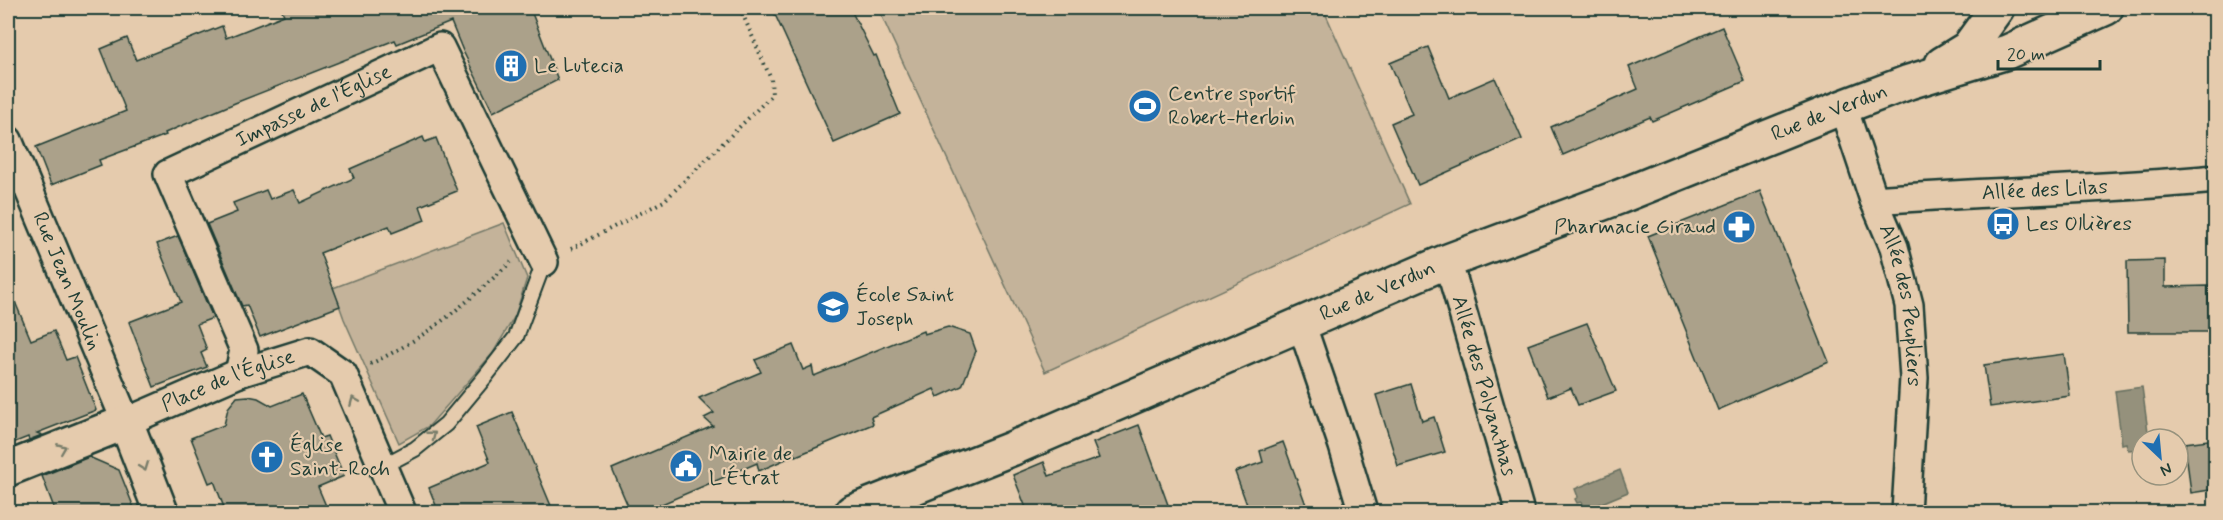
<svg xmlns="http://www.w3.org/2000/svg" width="2223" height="520" font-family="Mynerve,sans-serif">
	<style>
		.green { fill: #c4b39a; stroke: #727867; stroke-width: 1.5 }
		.water { fill: #95917c; stroke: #666f5f; stroke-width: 1.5 }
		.building { fill: #aba18a; stroke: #1f3d34; stroke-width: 1.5 }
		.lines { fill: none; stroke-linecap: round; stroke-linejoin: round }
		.service-casing { stroke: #1f3d34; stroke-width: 18 }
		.minor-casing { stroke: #1f3d34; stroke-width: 32 }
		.tertiary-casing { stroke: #1f3d34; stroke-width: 38 }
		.primary-casing { stroke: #1f3d34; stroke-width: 38 }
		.path { stroke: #1f3d34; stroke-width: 4; stroke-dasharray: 1.5 4.5; stroke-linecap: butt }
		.service { stroke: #e5cbad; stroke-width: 14 }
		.minor { stroke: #e5cbad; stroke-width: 27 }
		.tertiary { stroke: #e5cbad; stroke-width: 33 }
		.primary { stroke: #e5cbad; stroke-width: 33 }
		.oneway { stroke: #787d6a }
		.labels { text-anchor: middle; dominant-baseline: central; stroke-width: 4.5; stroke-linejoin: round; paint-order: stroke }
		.poi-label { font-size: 21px; fill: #1f3d34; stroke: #e5cbad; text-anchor: start }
		.street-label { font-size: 21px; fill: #1f3d34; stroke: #e5cbad }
	</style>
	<rect width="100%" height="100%" fill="#e5cbad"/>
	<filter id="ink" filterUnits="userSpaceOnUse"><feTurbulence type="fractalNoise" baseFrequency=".0167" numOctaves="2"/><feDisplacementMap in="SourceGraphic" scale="12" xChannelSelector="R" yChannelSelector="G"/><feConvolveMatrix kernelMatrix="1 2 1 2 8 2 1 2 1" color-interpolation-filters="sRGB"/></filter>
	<g filter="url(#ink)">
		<g class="green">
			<path d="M878 8H1323L1410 204 1045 372Z"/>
			<path d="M504 223 527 278 515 316 493 353 429 426 399 443 344 319 333 288Z"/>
		</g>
		<g class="water">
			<path d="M2142 387 2149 439H2142V449L2128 450 2126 443 2122 444 2115 391Z"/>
			<path d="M1620 470 1628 492 1585 510 1581 502 1577 503 1575 499 1578 497 1575 489Z"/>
		</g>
		<g class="building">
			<path d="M281 8H530L558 80 493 112 463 51 451 22 397 44 395 40 235 103 165 133 166 135 99 160 101 165 51 185 36 147 126 111 101 49 127 38 136 60 222 26 226 38 284 15Z"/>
			<path d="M772 8H850L874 56 876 55 900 114 834 143Z"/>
			<path d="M1722 27 1745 81 1652 121 1650 117 1563 155 1551 127 1638 89 1629 67Z"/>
			<path d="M1428 47 1449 98 1495 78 1522 139 1418 185 1391 123 1412 114 1390 63Z"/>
			<path d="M423 137 425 142 436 138 457 191 420 206 425 220 392 233 389 226 320 253 340 306 260 337 247 305 242 306 207 224 237 212 233 203 266 190 270 199 294 190 300 203 354 178 350 169Z"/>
			<path d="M1760 191 1829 362 1718 410 1648 236Z"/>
			<path d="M178 236 213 318 197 324 207 350 201 353 207 367 154 387 129 322 181 302 157 244Z"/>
			<path d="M2165 260V287L2208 286 2209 332H2128L2127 261Z"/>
			<path d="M8 285 31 340 54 331 66 360 75 357 96 410 37 433 42 435 29 440 28 437 8 445Z"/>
			<path d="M1587 323 1616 391 1578 405 1571 388 1548 397 1528 345Z"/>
			<path d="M948 327 970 334 976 351 962 386 938 397 934 389 871 417 873 424 796 456 795 455 759 471 757 463 641 513H631L612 469 713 426 704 418 714 413 699 398 761 372 755 360 793 345 803 370 812 366 814 376 923 331 924 334Z"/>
			<path d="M2064 354 2070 396 1990 407 1984 365Z"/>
			<path d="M1411 384 1422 421 1434 417 1445 452 1398 466 1376 395Z"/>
			<path d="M302 394 321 438 327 436 344 476 318 487 329 513H226L214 481 209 483 191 438 224 425 228 408 237 397 248 396 258 398 272 406Z"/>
			<path d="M512 412 554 513H439L429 488 490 462 476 427Z"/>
			<path d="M1139 425 1171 513H1028L1013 475 1044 462 1049 476 1099 458 1093 443Z"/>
			<path d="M2216 439V489L2191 493 2185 443Z"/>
			<path d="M1283 442 1309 513H1250L1235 472 1263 462 1260 451Z"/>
			<path d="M89 457 119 470 136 513H56L42 476Z"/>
		</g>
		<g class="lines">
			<g class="service-casing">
				<path id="service" d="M383 466 415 449 446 424 485 377 516 337 544 262"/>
			</g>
			<g class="minor-casing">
				<g id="minor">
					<path id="s1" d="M1843 107 1874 200 1894 247 1909 305 1914 378 1906 512"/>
					<path id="s2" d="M8 140 126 422 239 373 310 351 343 374 402 512"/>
					<path id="s3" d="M1874 200C1988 191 2102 190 2216 179"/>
					<path id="s4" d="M1445 262 1454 282 1520 512"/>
					<path d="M1301 323 1343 446 1363 512"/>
					<path id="s5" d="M239 373 244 350 168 174 440 47 544 262"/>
				</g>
			</g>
			<g class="tertiary-casing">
				<path id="tertiary" d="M8 469 126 422 161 512"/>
			</g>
			<g class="primary-casing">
				<g id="primary">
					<path d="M1942 64 1968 48 1997 8"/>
					<path id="s6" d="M852 512 1011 449 1445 262 1619 197 1843 107 1909 82 2007 52 2106 8"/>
				</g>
			</g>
			<g class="path">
				<path d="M571 249 664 201 772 95 771 79 740 8"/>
				<path d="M370 364C428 337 464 305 511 262"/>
			</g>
			<use href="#service" class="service"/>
			<use href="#minor" class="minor"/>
			<use href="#tertiary" class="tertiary"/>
			<use href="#primary" class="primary"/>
		</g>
		<defs><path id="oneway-chevron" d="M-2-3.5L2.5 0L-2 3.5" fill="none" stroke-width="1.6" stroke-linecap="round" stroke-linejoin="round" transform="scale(1.5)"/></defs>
		<g class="oneway">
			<use href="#oneway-chevron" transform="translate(354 401) rotate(-113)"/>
			<use href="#oneway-chevron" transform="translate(432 435) rotate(-38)"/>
			<use href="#oneway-chevron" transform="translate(62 448) rotate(-22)"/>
			<use href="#oneway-chevron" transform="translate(144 467) rotate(69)"/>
		</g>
	</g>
	<defs>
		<g id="building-disc" transform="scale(1.725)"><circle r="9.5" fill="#1f6fb2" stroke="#e5cbad"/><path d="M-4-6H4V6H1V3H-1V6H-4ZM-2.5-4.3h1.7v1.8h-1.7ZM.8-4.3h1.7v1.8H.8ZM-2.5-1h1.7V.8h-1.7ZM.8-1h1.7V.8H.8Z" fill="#fff"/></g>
		<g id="stadium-disc" transform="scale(1.725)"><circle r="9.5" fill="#1f6fb2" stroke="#e5cbad"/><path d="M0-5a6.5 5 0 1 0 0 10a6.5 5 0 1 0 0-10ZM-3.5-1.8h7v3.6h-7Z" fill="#fff"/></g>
		<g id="bus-disc" transform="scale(1.725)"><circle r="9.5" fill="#1f6fb2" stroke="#e5cbad"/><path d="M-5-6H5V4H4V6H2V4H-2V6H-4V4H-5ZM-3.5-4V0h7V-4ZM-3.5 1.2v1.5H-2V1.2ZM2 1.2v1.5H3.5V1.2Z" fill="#fff"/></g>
		<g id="pharmacy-disc" transform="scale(1.725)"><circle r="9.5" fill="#1f6fb2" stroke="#e5cbad"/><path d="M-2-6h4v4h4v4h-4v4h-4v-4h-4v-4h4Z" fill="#fff"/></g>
		<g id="school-disc" transform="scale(1.725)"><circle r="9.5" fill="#1f6fb2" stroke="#e5cbad"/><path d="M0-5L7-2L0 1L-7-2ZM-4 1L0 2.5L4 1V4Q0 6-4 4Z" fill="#fff"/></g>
		<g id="church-disc" transform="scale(1.725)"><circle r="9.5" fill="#1f6fb2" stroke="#e5cbad"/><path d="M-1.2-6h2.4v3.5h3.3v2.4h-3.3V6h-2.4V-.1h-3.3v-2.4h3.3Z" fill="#fff"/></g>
		<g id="civic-disc" transform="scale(1.725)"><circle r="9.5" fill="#1f6fb2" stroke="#e5cbad"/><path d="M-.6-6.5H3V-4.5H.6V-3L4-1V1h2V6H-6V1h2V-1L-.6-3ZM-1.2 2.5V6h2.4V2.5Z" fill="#fff"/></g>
	</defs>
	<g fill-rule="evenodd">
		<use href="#building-disc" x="511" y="66"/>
		<use href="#stadium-disc" x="1145" y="106"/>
		<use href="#bus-disc" x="2003" y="224"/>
		<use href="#pharmacy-disc" x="1739" y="227"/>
		<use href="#school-disc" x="833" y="307"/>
		<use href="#church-disc" x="267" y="457"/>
		<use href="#civic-disc" x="686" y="466"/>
	</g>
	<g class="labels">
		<g class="poi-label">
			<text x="534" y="66">Le Lutecia</text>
			<text x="1168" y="94">Centre sportif<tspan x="1168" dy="24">Robert-Herbin</tspan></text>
			<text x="2026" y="224">Les Ollières</text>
			<text x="1716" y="227" text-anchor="end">Pharmacie Giraud</text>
			<text x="856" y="295">École Saint<tspan x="856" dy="24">Joseph</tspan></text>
			<text x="290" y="445">Église<tspan x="290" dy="24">Saint-Roch</tspan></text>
			<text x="709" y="454">Mairie de<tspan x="709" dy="24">L'Étrat</tspan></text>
		</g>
		<g class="street-label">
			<text stroke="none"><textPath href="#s5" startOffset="376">Impasse de l'Église</textPath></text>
			<text stroke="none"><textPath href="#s6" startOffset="1056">Rue de Verdun</textPath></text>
			<text stroke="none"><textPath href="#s3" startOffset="171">Allée des Lilas</textPath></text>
			<text stroke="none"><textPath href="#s2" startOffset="153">Rue Jean Moulin</textPath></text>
			<text stroke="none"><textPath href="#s6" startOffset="570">Rue de Verdun</textPath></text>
			<text stroke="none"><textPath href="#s1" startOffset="208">Allée des Peupliers</textPath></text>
			<text stroke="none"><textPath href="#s2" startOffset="416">Place de l'Église</textPath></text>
			<text stroke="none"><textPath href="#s4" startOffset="130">Allée des Polyanthas</textPath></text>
		</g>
	</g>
	<rect width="2223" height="520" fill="none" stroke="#e5cbad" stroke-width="30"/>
	<rect x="15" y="15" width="2193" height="490" fill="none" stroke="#1f3d34" stroke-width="2" filter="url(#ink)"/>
	<g transform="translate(2160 457) rotate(154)"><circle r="28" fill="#e5cbad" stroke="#96927d" stroke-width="1.5"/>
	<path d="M0-4.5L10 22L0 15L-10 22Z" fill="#1f6fb2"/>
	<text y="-9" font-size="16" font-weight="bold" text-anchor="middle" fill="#1f3d34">N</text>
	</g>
	<path d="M1998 60v9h102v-9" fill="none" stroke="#1f3d34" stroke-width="3"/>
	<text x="2007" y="60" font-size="18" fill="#1f3d34" stroke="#e5cbad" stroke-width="4.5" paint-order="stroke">20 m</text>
</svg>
